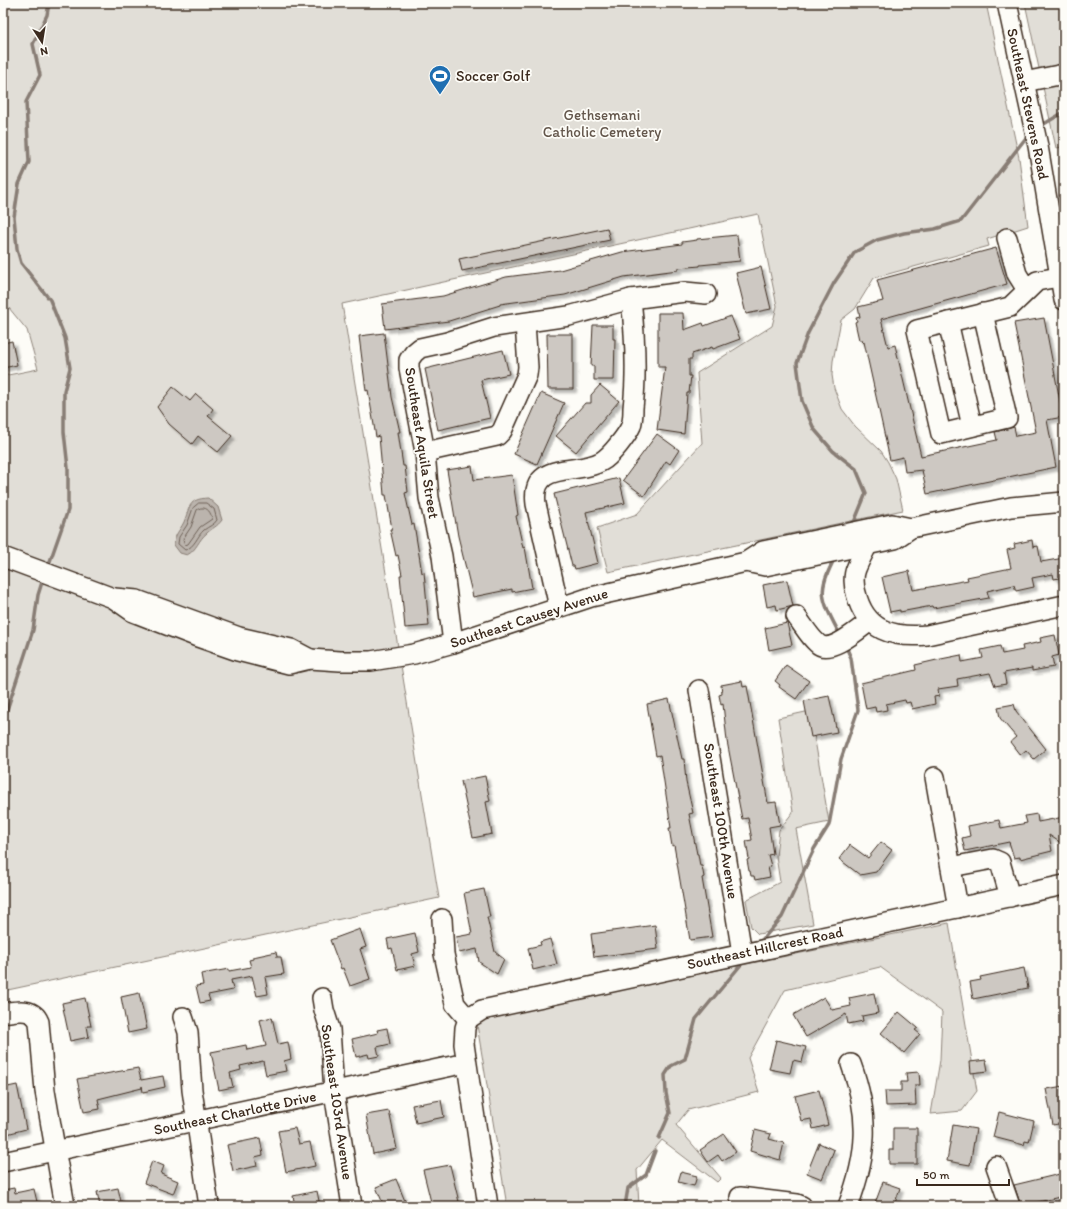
<svg xmlns="http://www.w3.org/2000/svg" width="1067" height="1209" font-family="Itim,sans-serif">
	<style>
		.green { fill: #e1ded7; stroke: #8e847a }
		.water { fill: #bbb4ad; stroke: #887d74 }
		.lines { fill: none; stroke-linecap: round; stroke-linejoin: round }
		.shore { stroke: #6e6157; stroke-width: 1 }
		.stream { stroke: #887d74; stroke-width: 3.5 }
		.building { fill: #cdc8c2; stroke: #3b2a1e; filter: url(#shadow) }
		.minor-casing { stroke: #3b2a1e; stroke-width: 22 }
		.minor { stroke: #fdfcf7; stroke-width: 19 }
		.labels { text-anchor: middle; dominant-baseline: central; stroke-width: 3.5; stroke-linejoin: round; paint-order: stroke }
		.poi-label { font-size: 15px; fill: #3b2a1e; stroke: #fdfcf7; text-anchor: start }
		.street-label { font-size: 15px; fill: #3b2a1e; stroke: #fdfcf7 }
		.park-label { font-size: 15px; fill: #64574c; stroke: #fdfcf7 }
	</style>
	<defs>
		<filter id="shadow"><feDropShadow dx="3.5" dy="3.5" stdDeviation="1" flood-color="#0004"/></filter>
	</defs>
	<rect width="100%" height="100%" fill="#fdfcf7"/>
	<filter id="ink" filterUnits="userSpaceOnUse"><feTurbulence type="fractalNoise" baseFrequency=".025" numOctaves="2"/><feDisplacementMap in="SourceGraphic" scale="8" xChannelSelector="R" yChannelSelector="G"/><feConvolveMatrix kernelMatrix="1 2 1 2 8 2 1 2 1" color-interpolation-filters="sRGB"/></filter>
	<g filter="url(#ink)">
		<g class="green">
			<path d="M3 3H986L1019 158 1028 226 987 239 989 246 874 278 855 309 841 320 833 361 832 375 834 388 842 409 855 426 881 451 888 462 896 479 903 510 608 572 597 528 637 514 702 443 697 373 772 326 777 306 758 214 342 304 439 898 3 991V376L38 369 27 330 9 308H3Z"/>
			<path d="M1025 3H1064V147L1056 148Z"/>
			<path d="M810 711 829 822 796 829 813 924 758 934 751 927 746 900 780 882 776 856 779 830 793 812 778 718Z"/>
			<path d="M949 923 977 1091 962 1111 931 1114 940 1060 942 1012 880 967 785 990 748 1058 759 1092 688 1110 676 1125 721 1178 717 1182 662 1140 637 1170 639 1206H507L476 1019Z"/>
		</g>
		<path class="water" d="M208 498 218 507 222 520C217 527 212 528 207 533 198 540 197 550 187 555L180 553 174 545C175 533 179 532 184 522 190 507 188 499 208 498Z"/>
		<g class="lines">
			<g class="shore">
				<path d="M199 503H206L214 509 217 520C214 525 209 526 204 530 197 536 195 547 185 550L178 544 179 537 187 525 193 508Z"/>
				<path d="M201 508C208 507 211 513 212 519L200 527 188 544 185 545 183 539 191 527 197 510Z"/>
			</g>
			<g class="stream">
				<path d="M1044 124 1064 112"/>
				<path d="M853 525 866 493 856 469 833 451 814 429 802 401 797 363 808 333 834 283 855 252 877 240 904 233 935 229 961 221 1025 139"/>
				<path d="M835 558C817 591 821 598 838 631"/>
				<path d="M48 567 68 510V468L64 432V391L70 368 65 338 50 300 21 263 17 249 14 217 19 184 29 162 26 102 40 75 33 44 47 15 49 3"/>
				<path d="M3 722 33 630 38 595 43 579"/>
				<path d="M762 940 782 917 814 849 829 825 841 759 858 710 851 658 847 649"/>
				<path d="M659 1138 670 1113 666 1093 665 1075 671 1066 685 1059 696 1019 744 961"/>
				<path d="M625 1206 628 1188 646 1175 655 1151"/>
			</g>
		</g>
		<g class="building">
			<path d="M607 228 610 240 462 271 459 259Z"/>
			<path d="M737 235 740 261 700 265V266L678 268V270L624 277 565 295 500 304V305L449 321 385 329 382 304 443 296 506 277 560 270 622 252 682 244V242L697 240V239Z"/>
			<path d="M996 248 1007 284 881 319 888 347 895 345 921 456 997 440 995 432 1014 427 1016 436 1036 432 1014 323 1044 318 1063 417 1047 420 1056 467 927 494 922 470 905 472 903 457 890 460 864 342 863 343 862 340H859L855 322 857 321 856 318 860 317 858 307 883 301 877 280Z"/>
			<path d="M761 267 771 309 746 314 736 273Z"/>
			<path d="M658 313H683L684 330 703 323 704 326 731 316 740 339 713 349 712 347 692 354V359H689V376H691L689 393H687L684 434 657 430 665 367H658Z"/>
			<path d="M593 325H613V339H615L614 380H594V366H591Z"/>
			<path d="M384 333 392 397 400 432H398L403 466H405L408 492 405 493 412 525 414 524 422 573 424 572 429 626 405 628 400 575H402L398 555 396 556 390 529H392L386 495H384L379 436 376 437 368 390 366 391 359 336Z"/>
			<path d="M547 334H573V389H548Z"/>
			<path d="M12 341 17 365 3 368V343Z"/>
			<path d="M503 350 509 374 481 380 490 418 438 430 425 369Z"/>
			<path d="M600 385 619 401 576 452 556 436 585 403H591V395Z"/>
			<path d="M173 387 190 401 196 394 213 409 208 416 232 436 218 452 198 436 192 444 169 424 157 407Z"/>
			<path d="M541 393 564 403 537 464 514 454Z"/>
			<path d="M657 434 679 450 670 464 666 461 644 496 623 480Z"/>
			<path d="M472 466 474 480 512 475 518 515 516 516 523 548 525 547 532 588 512 592V589L473 597 458 536 447 470Z"/>
			<path d="M619 478 625 503 586 512 598 563 575 569 574 566H572L554 494Z"/>
			<path d="M1032 540 1033 547 1038 546 1041 562 1064 558V577L1054 579 1053 574 1032 578 1034 587 1016 591 1014 585 987 591 989 598 933 608 932 606 900 612V610L890 612 882 577 909 571 913 590 968 580 967 577 1011 568 1007 550 1015 548 1014 544Z"/>
			<path d="M787 580 793 606 777 610 776 605 767 607 763 585Z"/>
			<path d="M787 623 792 645 769 650 765 628Z"/>
			<path d="M1055 635 1059 655 1052 657 1054 667 1032 671V668L1004 673 1006 684 995 686 990 673 957 679 958 686 938 689 939 696 934 697 935 704 912 709 910 702 906 703 905 700 886 704 887 710 876 712 875 707 866 709 861 683 916 670 915 665 941 659 961 655 962 662 983 658 981 650 1000 646 1002 654 1023 650 1022 646 1041 642 1040 638Z"/>
			<path d="M786 665 809 681 796 699 779 687 780 685 775 681Z"/>
			<path d="M742 681 743 687 747 686 768 803 776 802 780 825 769 827 773 854 768 855 771 866 768 867 770 877 755 880 754 876H751L750 871H749L747 860 749 859 746 841 752 840 748 818 742 819 727 741 723 704 721 705 719 695 722 694 721 685Z"/>
			<path d="M829 696 837 732 811 737 804 701Z"/>
			<path d="M669 699 682 759H684L686 782 693 813 689 814 697 854H698L700 866H702L704 877 702 878 712 937 690 940 674 845 672 846 669 828H671L660 755 656 756 647 704Z"/>
			<path d="M1014 704 1016 711 1046 749 1034 759 1026 750 1020 755 1010 742 1016 737 1000 718 998 707Z"/>
			<path d="M485 776 490 801 486 802 492 834 473 838 461 781Z"/>
			<path d="M1037 814 1038 822 1064 817V845L1049 835 1052 851 1020 859V857L1014 858 1009 842 965 851 962 838 970 836 968 826 999 820 1001 828 1027 823 1025 816Z"/>
			<path d="M881 842 892 850 876 872 860 875 839 859 850 845 868 858Z"/>
			<path d="M484 889 490 917H487L495 952 504 959 497 974 479 962 477 949 459 953 456 937 472 934 464 893Z"/>
			<path d="M655 925 658 949 594 957 591 934Z"/>
			<path d="M360 929 366 947 360 949 370 979 350 986 343 968 341 969 330 940Z"/>
			<path d="M415 933 419 952 412 954 415 966 397 970 392 948 389 949 387 939Z"/>
			<path d="M550 939 557 964 533 970 528 948 541 945 540 942Z"/>
			<path d="M276 952 277 957H281L284 974 265 977 268 994 257 996 252 976 231 980 233 990 208 995 210 1001 200 1003 196 986 203 985 201 974 229 969V971L251 967 249 960 253 959V957Z"/>
			<path d="M1024 968 1028 988 973 999 970 982 981 980 980 977Z"/>
			<path d="M139 993 147 1029 128 1033 121 997Z"/>
			<path d="M874 993 878 1013 862 1016 863 1021 848 1024 846 1014 806 1037 793 1015 824 997 832 1010 851 1006 849 998Z"/>
			<path d="M85 998 91 1026H87L89 1037 70 1041 62 1003Z"/>
			<path d="M899 1012 918 1028 915 1030 920 1034 904 1053 881 1033Z"/>
			<path d="M272 1017 278 1044 288 1042 291 1059 284 1061 286 1071 266 1075 263 1061 240 1066 241 1070 230 1073 233 1087 219 1090 211 1052 246 1045 247 1050 266 1046 260 1020Z"/>
			<path d="M387 1028 390 1044 377 1047 379 1056 369 1058 368 1054 356 1057 352 1039 378 1033 377 1030Z"/>
			<path d="M776 1040 806 1047 802 1062 793 1060 790 1073 769 1069Z"/>
			<path d="M986 1060 988 1071 971 1073 970 1062Z"/>
			<path d="M138 1068 141 1080 163 1076 165 1087 143 1092 142 1086V1088L98 1099 100 1109 84 1112 77 1079Z"/>
			<path d="M919 1072 920 1085H915L916 1105 886 1106 885 1091H901V1082H907L906 1073Z"/>
			<path d="M17 1085 26 1129 3 1135V1088Z"/>
			<path d="M1064 1086V1123L1053 1125 1046 1089Z"/>
			<path d="M819 1090 828 1125 813 1129 811 1119 801 1121 795 1096Z"/>
			<path d="M441 1100 444 1117 416 1123 412 1105Z"/>
			<path d="M389 1111 397 1149 373 1154 366 1115Z"/>
			<path d="M999 1112 1034 1121 1029 1142 1025 1141 1024 1145 993 1137Z"/>
			<path d="M953 1125 976 1129 970 1165 947 1161Z"/>
			<path d="M295 1128 299 1144 310 1142 315 1166 286 1172 278 1131Z"/>
			<path d="M893 1128H917V1164H889V1150H893Z"/>
			<path d="M755 1130 771 1134 769 1139 784 1143 780 1160 750 1151Z"/>
			<path d="M724 1134 736 1152 722 1161 718 1155 708 1162 700 1150Z"/>
			<path d="M260 1138 263 1155 255 1157 257 1166 233 1171 227 1145Z"/>
			<path d="M819 1143 834 1150 822 1179 807 1173Z"/>
			<path d="M152 1161 164 1166 161 1174 178 1181 173 1194 144 1183Z"/>
			<path d="M450 1165 459 1202 452 1203 453 1206H432L423 1170Z"/>
			<path d="M681 1172 697 1176 694 1186 678 1182Z"/>
			<path d="M1064 1173V1196L1021 1206 1014 1185Z"/>
			<path d="M396 1179 407 1206H384L376 1187Z"/>
			<path d="M883 1182 900 1188 894 1206H874Z"/>
			<path d="M14 1188 15 1193 34 1189 38 1206H3V1190Z"/>
			<path d="M118 1188 122 1206H100L97 1192Z"/>
			<path d="M317 1191 320 1206H295L293 1196Z"/>
		</g>
		<g class="lines">
			<g class="minor-casing">
				<g id="minor">
					<path d="M1007 3 1038 146 1064 300"/>
					<path d="M1024 82 1064 74"/>
					<path d="M1007 238 1017 274 1027 290"/>
					<path d="M983 313 1007 418 941 434 917 330 1010 307 1037 281 1064 276"/>
					<path d="M948 322 972 426"/>
					<path d="M425 452 497 436 502 431 527 375 528 367 525 323"/>
					<path d="M868 544C864 552 859 561 856 569 853 576 854 587 856 593 865 631 893 638 927 635L1064 605"/>
					<path d="M3 557 113 598 133 612 195 636 238 651 289 664 310 659 340 661H371L414 654 453 643 591 597 746 562 763 551 892 524 911 528"/>
					<path d="M746 562 765 566 895 539 911 528 1011 507 1064 502"/>
					<path d="M114 598 137 600 239 637 291 649 310 659"/>
					<path d="M559 607 536 504C530 459 578 476 602 461 611 456 627 435 631 426 633 420 633 414 633 408 637 372 635 335 631 299"/>
					<path d="M796 616C803 625 809 636 817 643 829 656 859 629 870 621"/>
					<path d="M453 643 442 556 429 498 425 452 409 368V360L414 353 420 348 447 342 494 327 569 316 631 299 685 292 706 294"/>
					<path d="M699 690 742 953"/>
					<path d="M935 777 958 908"/>
					<path d="M951 867 993 859 1000 862 1010 897"/>
					<path d="M442 919 444 954 455 1004 468 1019 465 1028 464 1044 488 1206"/>
					<path d="M322 998 324 1010 330 1029 334 1092 352 1206"/>
					<path d="M3 1013C17 1011 33 1007 39 1022L45 1091 65 1206"/>
					<path d="M183 1017 188 1032 192 1090 209 1206"/>
					<path d="M468 1019 482 1010 1064 885"/>
					<path d="M3 1162 466 1063"/>
					<path d="M996 1166 1010 1206"/>
					<path d="M740 1197 797 1204 802 1206"/>
					<path d="M848 1206C868 1154 870 1116 851 1064"/>
				</g>
			</g>
			<use href="#minor" class="minor"/>
		</g>
	</g>
	<defs>
		<g id="stadium-pin" transform="scale(1.15)"><path d="M0 17L-7.5 6A9.5 9.5 0 1 1 7.5 6Z" fill="#1f6fb2" stroke="#fdfcf7"/><path d="M0-5a6.5 5 0 1 0 0 10a6.5 5 0 1 0 0-10ZM-3.5-1.8h7v3.6h-7Z" fill="#fff"/></g>
	</defs>
	<g fill-rule="evenodd">
		<use href="#stadium-pin" x="440" y="76"/>
	</g>
	<g class="labels">
		<g class="poi-label">
			<text x="456" y="76">Soccer Golf</text>
		</g>
		<g class="street-label">
			<text transform="translate(1028 104) rotate(78)">Southeast Stevens Road</text>
			<text transform="translate(422 443) rotate(81)">Southeast Aquila Street</text>
			<text transform="translate(529 618) rotate(-18)">Southeast Causey Avenue</text>
			<text transform="translate(721 821) rotate(81)">Southeast 100th Avenue</text>
			<text transform="translate(765 948) rotate(-12)">Southeast Hillcrest Road</text>
			<text transform="translate(337 1102) rotate(82)">Southeast 103rd Avenue</text>
			<text transform="translate(235 1113) rotate(-12)">Southeast Charlotte Drive</text>
		</g>
		<g class="park-label">
			<text x="602" y="115">Gethsemani<tspan x="602" dy="17">Catholic Cemetery</tspan></text>
		</g>
	</g>
	<rect width="1067" height="1209" fill="none" stroke="#fdfcf7" stroke-width="16"/>
	<rect x="8" y="8" width="1051" height="1193" fill="none" stroke="#3b2a1e" stroke-width="1.5" filter="url(#ink)"/>
	<g transform="translate(42 42) rotate(168)" stroke="#fdfcf7" stroke-width="3" paint-order="stroke">
	<path d="M0-3L7 15L0 10L-7 15Z" fill="#3b2a1e"/>
	<text y="-6" font-size="11" font-weight="bold" text-anchor="middle" fill="#3b2a1e">N</text>
	</g>
	<path d="M917 1179v6h92v-6" fill="none" stroke="#3b2a1e" stroke-width="2"/>
	<text x="923" y="1179" font-size="12" fill="#3b2a1e" stroke="#fdfcf7" stroke-width="3" paint-order="stroke">50 m</text>
</svg>
